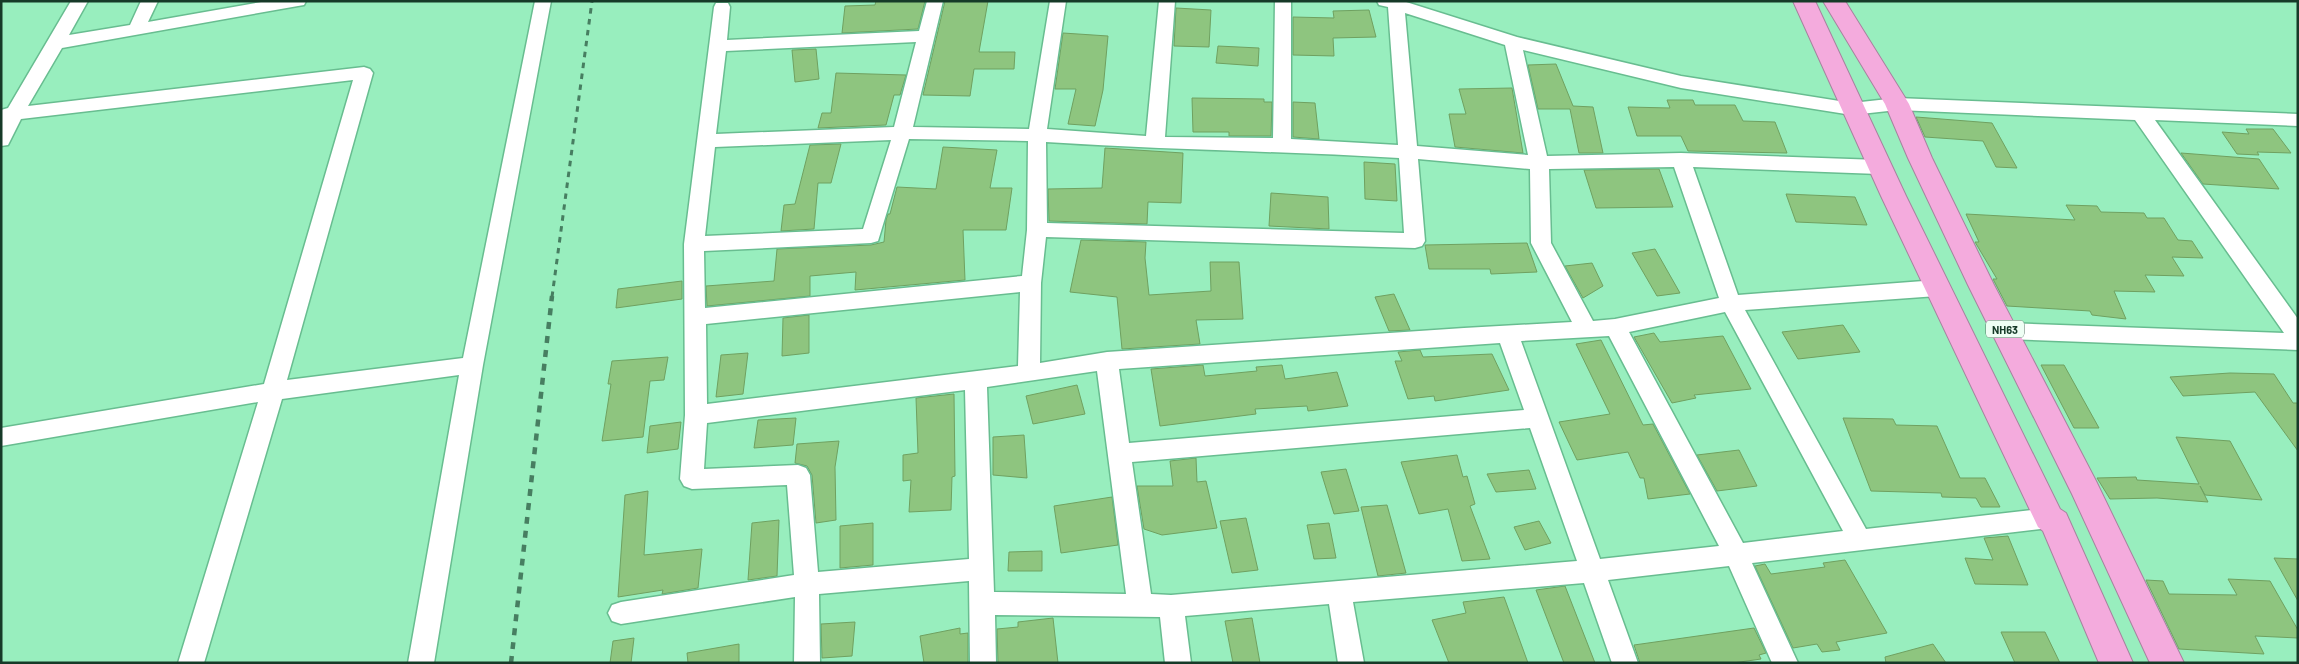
<svg xmlns="http://www.w3.org/2000/svg" width="2299" height="664" font-family="Barlow,sans-serif">
	<style>
		.building { fill: #8ec57f; stroke: #6fa160 }
		.lines { fill: none; stroke-linecap: round; stroke-linejoin: round }
		.minor-casing { stroke: #68bd90; stroke-width: 3 }
		.highway-casing { stroke: #a6839e; stroke-width: 2 }
		.minor { fill: #fff; fill-rule: evenodd }
		.highway { fill: #f4abdd; fill-rule: evenodd }
		.rail-far1 { stroke: #477e61; stroke-width: 3; stroke-dasharray: 5.5 5.5; stroke-linecap: butt }
		.rail { stroke: #477e61; stroke-width: 4.5; stroke-dasharray: 7 7; stroke-linecap: butt }
		.labels { text-anchor: middle; dominant-baseline: central; stroke-width: 4; stroke-linejoin: round; paint-order: stroke }
		.shield { fill: #eefef4; stroke: #577565; stroke-width: 1 }
		.shield-label { font-size: 11px; font-weight: bold; fill: #163a28 }
	</style>
	<rect width="100%" height="100%" fill="#98eebe"/>
	<g class="building">
		<path d="M876 1H925L918 29 842 33 845 6 875 5Z"/>
		<path d="M945 1H988L979 52H1015L1014 69H974L970 96 923 95Z"/>
		<path d="M1176 8 1211 10 1209 47 1174 46Z"/>
		<path d="M1369 10 1376 37 1333 38 1334 56 1293 55V17L1334 18 1333 11Z"/>
		<path d="M1063 33 1108 36 1103 90 1095 126 1068 124 1076 89H1055Z"/>
		<path d="M1218 46 1259 48 1258 66 1216 63Z"/>
		<path d="M816 49 819 79 795 82 792 50Z"/>
		<path d="M1556 64 1573 106 1593 107 1603 153H1579L1570 109H1538L1528 65Z"/>
		<path d="M836 73 906 75 900 95H894L886 125 818 128 822 113H831Z"/>
		<path d="M1512 88 1523 153 1455 147 1449 114H1466L1459 89Z"/>
		<path d="M1192 98 1264 99V102H1272L1271 136H1229V132H1193Z"/>
		<path d="M1667 100H1693L1695 105H1735L1743 121 1775 122 1787 153 1688 151 1681 136H1637L1628 107 1670 108Z"/>
		<path d="M1293 102 1315 103 1319 139 1293 137Z"/>
		<path d="M1916 117 1992 123 2017 168 1996 167 1983 141 1925 137Z"/>
		<path d="M2246 129H2273L2291 153 2257 152 2259 155 2237 154 2222 132 2249 134Z"/>
		<path d="M841 144 831 183H818L814 229 781 231 784 205 795 204 810 145Z"/>
		<path d="M943 147 997 150 990 188H1012L1006 230H963L965 280 855 290 856 272 810 276V296L707 306 706 286 774 281 777 249 871 245 884 242 886 220 888 214H890L897 187 936 189Z"/>
		<path d="M1105 148 1183 153 1181 203 1148 202 1147 224 1049 221 1048 189 1102 188Z"/>
		<path d="M2181 153 2259 159 2279 189 2203 184Z"/>
		<path d="M1364 162 1395 164 1397 201 1365 199Z"/>
		<path d="M1659 169 1673 207 1596 208 1584 170Z"/>
		<path d="M1271 193 1328 197 1329 229 1269 226Z"/>
		<path d="M1786 194 1855 197 1867 225 1796 222Z"/>
		<path d="M2066 205 2097 206 2101 212 2144 213 2147 218H2164L2178 240 2192 241 2203 258 2172 257 2184 276 2145 275 2155 292 2114 291 2126 319 2092 315 2090 311 2007 306 1993 279H1997L1975 242H1979L1966 214 2075 220Z"/>
		<path d="M1081 240 1146 242 1145 258 1149 295 1211 291 1210 262H1239L1243 319 1196 320 1200 344 1122 349 1117 297 1070 292Z"/>
		<path d="M1527 243 1537 272 1491 274 1490 269H1429L1425 245Z"/>
		<path d="M1655 249 1680 293 1657 296 1632 253Z"/>
		<path d="M1592 263 1603 286 1583 298 1565 266Z"/>
		<path d="M682 281V299L616 308 618 289Z"/>
		<path d="M1394 294 1410 330 1389 331 1375 297Z"/>
		<path d="M809 315V353L782 356 783 318Z"/>
		<path d="M1843 325 1860 352 1798 359 1782 332Z"/>
		<path d="M1654 333 1660 342 1723 336 1751 389 1694 395 1696 398 1672 403 1634 337Z"/>
		<path d="M1601 340 1643 425 1653 424 1690 494 1648 499 1644 478H1640L1628 452 1577 460 1559 422 1610 414 1576 344Z"/>
		<path d="M1420 350 1423 357 1492 354 1509 390 1435 401 1434 396 1408 399 1395 361H1402L1398 352Z"/>
		<path d="M748 353 743 394 716 397 721 355Z"/>
		<path d="M668 357 664 380 650 381 643 437 602 441 611 384H608L612 361Z"/>
		<path d="M1203 365 1205 376 1257 371 1256 367 1282 365 1285 379 1337 372 1348 406 1308 411 1307 406 1255 409 1256 414 1160 426 1151 369Z"/>
		<path d="M2041 365H2064L2099 428H2074Z"/>
		<path d="M2230 373 2274 374 2293 403H2298V451L2255 392 2183 396 2170 377Z"/>
		<path d="M1077 385 1085 414 1033 424 1026 396Z"/>
		<path d="M954 394 955 476 952 477 951 510 909 512 911 480 903 481V455L918 453 916 398Z"/>
		<path d="M796 418 793 445 754 448 758 420Z"/>
		<path d="M1843 418 1893 419 1896 425 1937 426 1960 478H1985L2000 507H1981L1976 498 1942 497 1941 493 1871 491Z"/>
		<path d="M681 422 678 449 647 453 650 426Z"/>
		<path d="M1024 435 1027 478 993 475V437Z"/>
		<path d="M2176 437 2230 441 2262 500 2205 495 2200 486 2208 502 2157 498 2110 499 2097 478 2136 477 2137 480 2199 484Z"/>
		<path d="M839 441 835 467 836 520 816 523 812 475 807 466 795 463 797 444Z"/>
		<path d="M1739 450 1757 486 1717 491 1697 455Z"/>
		<path d="M1457 455 1463 477 1467 476 1475 504 1470 506 1490 559 1462 561 1448 509 1419 514 1401 462Z"/>
		<path d="M1196 458 1197 482 1206 481 1217 528 1162 535 1144 529 1137 486H1173L1170 461Z"/>
		<path d="M1346 469 1359 511 1334 514 1321 472Z"/>
		<path d="M1529 470 1536 489 1496 492 1487 474Z"/>
		<path d="M648 491 644 555 702 549 698 588 662 594 663 590 618 597 625 495Z"/>
		<path d="M1112 497 1118 545 1061 553 1054 506Z"/>
		<path d="M1387 505 1406 573 1378 576 1361 507Z"/>
		<path d="M1246 518 1258 570 1232 573 1220 521Z"/>
		<path d="M779 520 777 576 748 580 752 523Z"/>
		<path d="M1539 521 1551 543 1525 550 1514 527Z"/>
		<path d="M873 523V565L840 568V526Z"/>
		<path d="M1329 523 1336 558 1314 559 1307 525Z"/>
		<path d="M2008 536 2028 585 1975 584 1965 558 1993 560 1984 538Z"/>
		<path d="M1042 551V571H1008L1009 552Z"/>
		<path d="M2274 558 2298 559V601Z"/>
		<path d="M1845 560 1887 633 1836 642 1840 650 1822 652 1817 644 1793 648 1755 566 1765 564 1771 574 1825 567 1823 563Z"/>
		<path d="M2228 579 2270 581 2298 630V638L2255 636 2264 654 2179 649 2146 580 2163 581 2169 594 2237 595Z"/>
		<path d="M1565 586 1595 663H1564L1536 590Z"/>
		<path d="M1504 597 1528 663H1449L1432 620 1466 613 1463 602Z"/>
		<path d="M1053 618 1058 663H998L997 629 1018 627V622Z"/>
		<path d="M1252 618 1260 663H1233L1225 621Z"/>
		<path d="M855 622 852 656 822 658 821 624Z"/>
		<path d="M960 628V634L968 633V663H924L920 636Z"/>
		<path d="M1754 628 1766 653 1759 655 1761 659 1733 663H1640L1634 645Z"/>
		<path d="M2001 632H2045L2060 663H2015Z"/>
		<path d="M634 638 631 663H610L613 641Z"/>
		<path d="M739 644V663H688L687 653Z"/>
		<path d="M1933 644 1946 663H1886L1885 657Z"/>
	</g>
	<g class="lines">
		<g class="minor-casing">
			<g id="minor">
				<path d="M71 1H88L69 35 130 25 141 1H158L148 22 267 1H306L304 5 298 6 62 48 28 106 364 67 370 69 373 73 287 380 463 358 535 1H551L483 365 434 663H408L459 375 282 399 204 663H178L258 402 1 446V428L264 384 353 80 21 119 8 145 1 146V110L8 108Z"/>
				<path d="M927 1H943L913 127 1029 129 1050 1H1066L1047 129 1146 136 1159 1H1175L1165 137 1273 138 1275 1H1291V139L1398 145 1388 7 1379 5 1377 1H1403L1517 37 1681 76 1852 103 1897 98 2298 114V126L2155 120 2298 319V350L2006 339 1998 337 1995 331 1998 325 2006 323 2284 333 2135 120 1897 110 1852 115 1681 88 1523 50 1547 156 1681 153 1879 160 1886 162 1889 167 1886 172 1879 174 1693 167 1738 295 1937 280 1944 282 1947 288 1944 294 1937 296 1745 310 1866 529 2049 508 2057 511 2061 518 2057 525 2049 528 1752 563 1798 663H1772L1729 566 1608 580 1638 663H1612L1584 583 1353 602 1364 663H1338L1329 604 1185 616 1191 663H1165L1160 617 995 615 996 663H970L969 581 819 594 820 663H794L795 597 621 624 612 621 608 613 612 605 621 602 794 575 787 485 692 489 684 486 680 479 685 415 684 244 714 7 716 3H728L730 7 727 40 919 31ZM1405 13 1505 45 1528 155 1417 146ZM916 42 894 127 716 134 726 51ZM909 139 1028 141 1027 230 1022 276 705 308 704 251 871 243 878 241ZM891 140 863 229 705 236 715 147ZM1046 142C1164 150 1281 151 1399 158L1404 233 1047 223ZM1418 159 1530 169 1531 243 1572 322 1464 328 1107 352 1040 363 1041 283 1046 237 1415 248 1422 246 1425 241ZM1674 167 1719 298 1615 319 1593 321 1551 243 1549 169ZM1020 292 1018 366 707 404 706 324ZM1725 312 1843 531 1743 543 1629 332ZM1609 336 1719 546 1600 559 1521 341ZM1500 343 1524 410 1129 443 1119 369ZM1097 371 1126 594 994 592 987 387ZM965 390 969 559 818 572 810 475 806 468 798 465 704 469 707 423ZM1530 428 1577 561 1171 595 1151 594 1132 462Z"/>
			</g>
		</g>
		<g class="highway-casing">
			<g id="highway">
				<path d="M1793 1H1815L1906 196 2060 509 2066 513 2133 663H2099L2043 531 2038 527 1881 196Z"/>
				<path d="M1823 1H1845L1909 104 1932 158 1994 285 2096 481 2184 663H2150L2072 494 1968 285 1908 158 1885 104Z"/>
			</g>
		</g>
		<use href="#minor" class="minor"/>
		<use href="#highway" class="highway"/>
		<path class="rail-far1" d="M552 297 592 1"/>
		<path class="rail" d="M511 663 552 296"/>
	</g>
	<g class="labels">
		<rect class="shield" x="1986" y="320.5" width="38" height="17" rx="4"/>
		<g class="shield-label">
			<text x="2005" y="329">NH63</text>
		</g>
	</g>
	<rect width="2299" height="664" fill="none" stroke="#163a28" stroke-width="5"/>
</svg>
